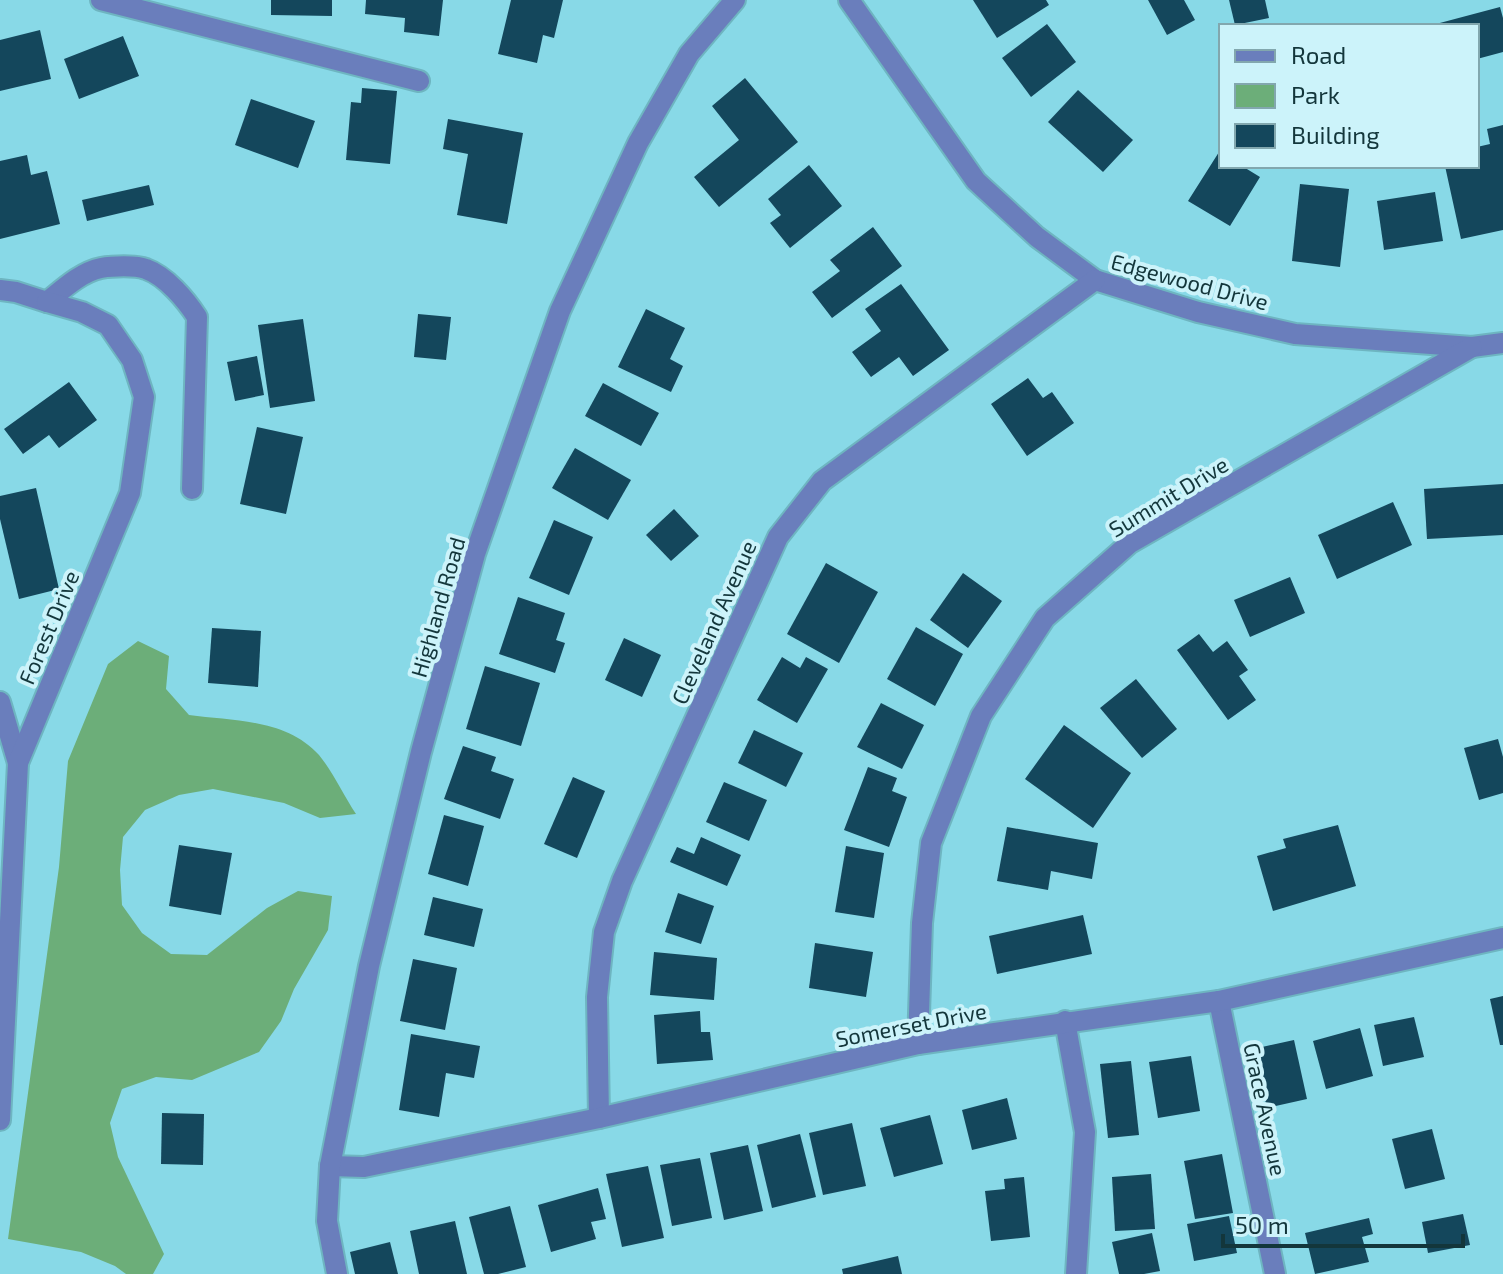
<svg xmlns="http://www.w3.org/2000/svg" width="1503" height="1274" font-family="'Exo 2',sans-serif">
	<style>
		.green { fill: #6cae79 }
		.building { fill: #14475c }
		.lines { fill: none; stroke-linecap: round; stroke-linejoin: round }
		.minor-casing { stroke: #6eb5c1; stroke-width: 24 }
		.minor { stroke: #6a7ebc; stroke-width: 20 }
		.labels { text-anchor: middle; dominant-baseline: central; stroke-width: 8; stroke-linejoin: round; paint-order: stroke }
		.street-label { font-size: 22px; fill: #13363b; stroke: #ccf3fa }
	</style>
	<rect width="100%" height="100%" fill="#88d9e7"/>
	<path class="green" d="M138 641 169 656 166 689 189 715C234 721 286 719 319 755 333 772 344 796 356 814L320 818 284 803 213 789 179 795 145 810 123 837 120 870 122 905 142 933 171 954 207 955 267 908 298 891 332 896 328 930 294 989 281 1021 259 1052 192 1080 156 1077 122 1089 110 1123 118 1157 164 1254 153 1274H126L115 1266 81 1252 8 1239 59 867 68 761 108 664Z"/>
	<g class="building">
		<path d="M271 0H332V16L271 15Z"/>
		<path d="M366 0H443L439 36 404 32 405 18 365 14Z"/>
		<path d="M511 0H563L554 38 543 35 537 63 498 54Z"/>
		<path d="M973 0H1046L1049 5 997 38Z"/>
		<path d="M1148 0H1184L1195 20 1167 35Z"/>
		<path d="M1229 0H1265L1269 18 1235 25Z"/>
		<path d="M1500 7 1503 18V52L1477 59V26H1437L1436 24Z"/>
		<path d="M1047 24 1076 62 1031 97 1002 58Z"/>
		<path d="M40 30 51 79 0 91V40Z"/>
		<path d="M123 36 139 76 79 99 64 59Z"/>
		<path d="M745 78 798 142 719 207 694 177 739 140 712 106Z"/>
		<path d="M362 88 397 91 390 164 346 160 351 102 361 103Z"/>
		<path d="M1078 90 1133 140 1103 172 1048 122Z"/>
		<path d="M251 99 315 121 298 168 235 145Z"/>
		<path d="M448 119 523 133 507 224 457 215 468 154 443 149Z"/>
		<path d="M1503 125V230L1461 239 1445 166H1477V147L1490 144 1487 129Z"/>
		<path d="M1219 152 1221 166H1242L1260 177 1230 226 1188 201Z"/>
		<path d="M27 155 31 175 47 171 60 224 0 239V161Z"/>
		<path d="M809 165 842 206 790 248 770 223 781 215 768 199Z"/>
		<path d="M1300 184 1349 189 1340 267 1292 261Z"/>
		<path d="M149 185 154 205 87 221 82 200Z"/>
		<path d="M1435 192 1443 241 1384 250 1377 201Z"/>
		<path d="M873 227 902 266 832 318 812 292 840 271 830 260Z"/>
		<path d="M901 284 949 350 913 376 899 357 871 377 852 352 881 331 865 309Z"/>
		<path d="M646 309 685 328 670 359 683 366 671 392 618 367Z"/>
		<path d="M418 314 451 317 446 360 414 357Z"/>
		<path d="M303 319 315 401 270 408 258 325Z"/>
		<path d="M257 356 264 395 235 401 227 362Z"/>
		<path d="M1028 378 1043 398 1052 392 1074 423 1027 456 991 404Z"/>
		<path d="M69 382 97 420 59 448 49 435 23 454 4 429Z"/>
		<path d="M603 383 659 413 641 446 585 416Z"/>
		<path d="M257 427 303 437 286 514 240 504Z"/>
		<path d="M575 448 631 480 608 520 552 488Z"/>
		<path d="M1503 484V535L1427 539 1424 489Z"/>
		<path d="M36 488 59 589 19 599 0 519V496Z"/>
		<path d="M1393 502 1412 545 1337 579 1318 535Z"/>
		<path d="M674 509 699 536 671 561 646 535Z"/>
		<path d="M554 520 593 537 569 595 529 578Z"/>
		<path d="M826 563 878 592 839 663 787 634Z"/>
		<path d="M963 573 1002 601 968 648 930 620Z"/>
		<path d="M1290 577 1305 613 1250 637 1234 600Z"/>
		<path d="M518 597 565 613 556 640 565 643 555 673 499 654Z"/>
		<path d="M916 627 963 654 935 706 887 679Z"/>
		<path d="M212 628 261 631 258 687 208 683Z"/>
		<path d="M1199 634 1213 652 1227 641 1248 670 1239 676 1256 700 1228 720 1177 650Z"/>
		<path d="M624 638 661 655 642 697 605 680Z"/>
		<path d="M782 657 800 668 806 657 828 669 797 723 757 700Z"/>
		<path d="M485 666 540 683 521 746 466 729Z"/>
		<path d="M1136 679 1177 729 1142 758 1100 708Z"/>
		<path d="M881 703 924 725 902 769 857 747Z"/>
		<path d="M1064 725 1131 773 1093 828 1025 779Z"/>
		<path d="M754 730 803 753 786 787 738 763Z"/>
		<path d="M1498 739 1503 757V793L1479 800 1464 748Z"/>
		<path d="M463 746 496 757 491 771 514 779 500 819 444 799Z"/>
		<path d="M868 767 897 778 892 791 907 797 889 847 844 830Z"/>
		<path d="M573 777 605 791 577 858 544 844Z"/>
		<path d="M724 782 767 800 749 841 706 822Z"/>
		<path d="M444 815 484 826 468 886 428 874Z"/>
		<path d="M1338 825 1356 886 1273 911 1257 856 1286 848 1283 839Z"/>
		<path d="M1007 827 1098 843 1092 879 1051 871 1048 890 997 881Z"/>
		<path d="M701 837 741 855 727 886 670 862 677 847 694 854Z"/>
		<path d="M179 845 232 853 221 915 169 906Z"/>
		<path d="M846 846 884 853 874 918 835 912Z"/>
		<path d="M678 893 714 906 701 944 665 932Z"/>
		<path d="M433 897 483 909 474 947 424 935Z"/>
		<path d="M1083 915 1092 954 997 974 989 936Z"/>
		<path d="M815 943 873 952 866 997 809 988Z"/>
		<path d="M654 952 717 958 714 1000 650 995Z"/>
		<path d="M413 959 457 968 445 1030 400 1021Z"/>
		<path d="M1503 996V1045H1500L1490 999Z"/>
		<path d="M700 1011 701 1032H710L713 1060 657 1064 654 1015Z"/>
		<path d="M1414 1017 1424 1057 1383 1066 1374 1025Z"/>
		<path d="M1360 1028 1373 1076 1326 1089 1313 1041Z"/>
		<path d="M411 1034 480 1046 474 1078 446 1073 439 1117 399 1110Z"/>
		<path d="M1294 1040 1307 1099 1267 1108 1253 1049Z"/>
		<path d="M1191 1056 1200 1111 1158 1118 1149 1062Z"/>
		<path d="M1131 1061 1139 1135 1108 1138 1100 1064Z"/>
		<path d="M1007 1098 1017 1139 972 1150 962 1110Z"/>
		<path d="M162 1113 204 1114 203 1165 161 1164Z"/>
		<path d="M930 1115 943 1164 894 1177 880 1128Z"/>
		<path d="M852 1123 866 1186 823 1195 809 1133Z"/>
		<path d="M1432 1129 1445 1179 1405 1189 1392 1139Z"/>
		<path d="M800 1134 816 1197 772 1208 757 1145Z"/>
		<path d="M748 1145 763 1211 724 1220 710 1153Z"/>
		<path d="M1222 1154 1233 1213 1195 1219 1184 1161Z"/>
		<path d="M700 1158 712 1218 672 1226 660 1165Z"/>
		<path d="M648 1166 664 1238 622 1247 606 1174Z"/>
		<path d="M1151 1174 1155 1229 1115 1231 1112 1177Z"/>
		<path d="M1024 1177 1030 1237 991 1241 985 1191 1005 1189 1004 1179Z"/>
		<path d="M598 1188 606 1219 591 1222 596 1239 551 1252 538 1205Z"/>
		<path d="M510 1206 526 1267 498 1274H484L469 1217Z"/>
		<path d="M1463 1214 1470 1245 1428 1253 1422 1222Z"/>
		<path d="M1229 1216 1237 1253 1194 1261 1187 1224Z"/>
		<path d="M1369 1218 1373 1234 1362 1237 1369 1262 1315 1274 1305 1233Z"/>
		<path d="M455 1221 467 1274H419L410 1231Z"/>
		<path d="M1152 1233 1160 1271 1144 1274H1119L1112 1242Z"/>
		<path d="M390 1242 398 1274H355L350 1252Z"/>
		<path d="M898 1256 902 1274H843L842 1269Z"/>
	</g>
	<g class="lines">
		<g class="minor-casing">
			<g id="minor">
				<path d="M101 0 419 81"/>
				<path d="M849 0 976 181 1037 237 1095 280 1198 312 1295 334 1472 347 1503 343"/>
				<path d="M0 290 16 292 47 302C63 289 81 272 101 268 112 266 136 265 146 269 166 276 186 300 197 317L192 489"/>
				<path d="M0 702 18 763"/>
				<path d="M1219 1001 1275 1274"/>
				<path d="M1065 1021 1085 1132 1076 1274"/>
				<path d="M918 1044 922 923 931 843 981 716 1045 618 1130 543 1472 347"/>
				<path d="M599 1118 597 997 604 932 622 881 778 537 822 481 1095 280"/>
				<path d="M0 1120 18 763 130 493 144 397 132 360 108 325 82 312 47 302"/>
				<path d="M330 1166 364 1167 599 1118 918 1044 1219 1001 1503 938"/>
				<path d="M337 1274 327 1221 330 1166 369 966 421 752 475 554 560 311 638 143 689 54 735 0"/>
			</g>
		</g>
		<use href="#minor" class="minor"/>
	</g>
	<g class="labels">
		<g class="street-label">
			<text transform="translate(1190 281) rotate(15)">Edgewood Drive</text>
			<text transform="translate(1168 496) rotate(-31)">Summit Drive</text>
			<text transform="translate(437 607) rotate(-74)">Highland Road</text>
			<text transform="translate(713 622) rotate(-66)">Cleveland Avenue</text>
			<text transform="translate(48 627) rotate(-67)">Forest Drive</text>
			<text transform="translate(911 1024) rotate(-11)">Somerset Drive</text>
			<text transform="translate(1266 1109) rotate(78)">Grace Avenue</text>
		</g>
	</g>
	<rect x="1219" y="24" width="260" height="144" fill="#ccf3fa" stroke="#82a7ae" stroke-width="2"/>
	<rect x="1235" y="50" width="40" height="12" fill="#6a7ebc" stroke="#82a7ae" stroke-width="2"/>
	<text x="1291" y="64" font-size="24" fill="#13363b">Road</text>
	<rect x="1235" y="84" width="40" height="24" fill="#6cae79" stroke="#82a7ae" stroke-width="2"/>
	<text x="1291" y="104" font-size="24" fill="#13363b">Park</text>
	<rect x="1235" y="124" width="40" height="24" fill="#14475c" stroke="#82a7ae" stroke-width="2"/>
	<text x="1291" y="144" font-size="24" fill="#13363b">Building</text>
	<path d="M1223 1234v12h240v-12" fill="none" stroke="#13363b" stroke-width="4"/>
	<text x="1235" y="1234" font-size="24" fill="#13363b" stroke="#ccf3fa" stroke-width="6" paint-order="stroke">50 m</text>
</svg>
